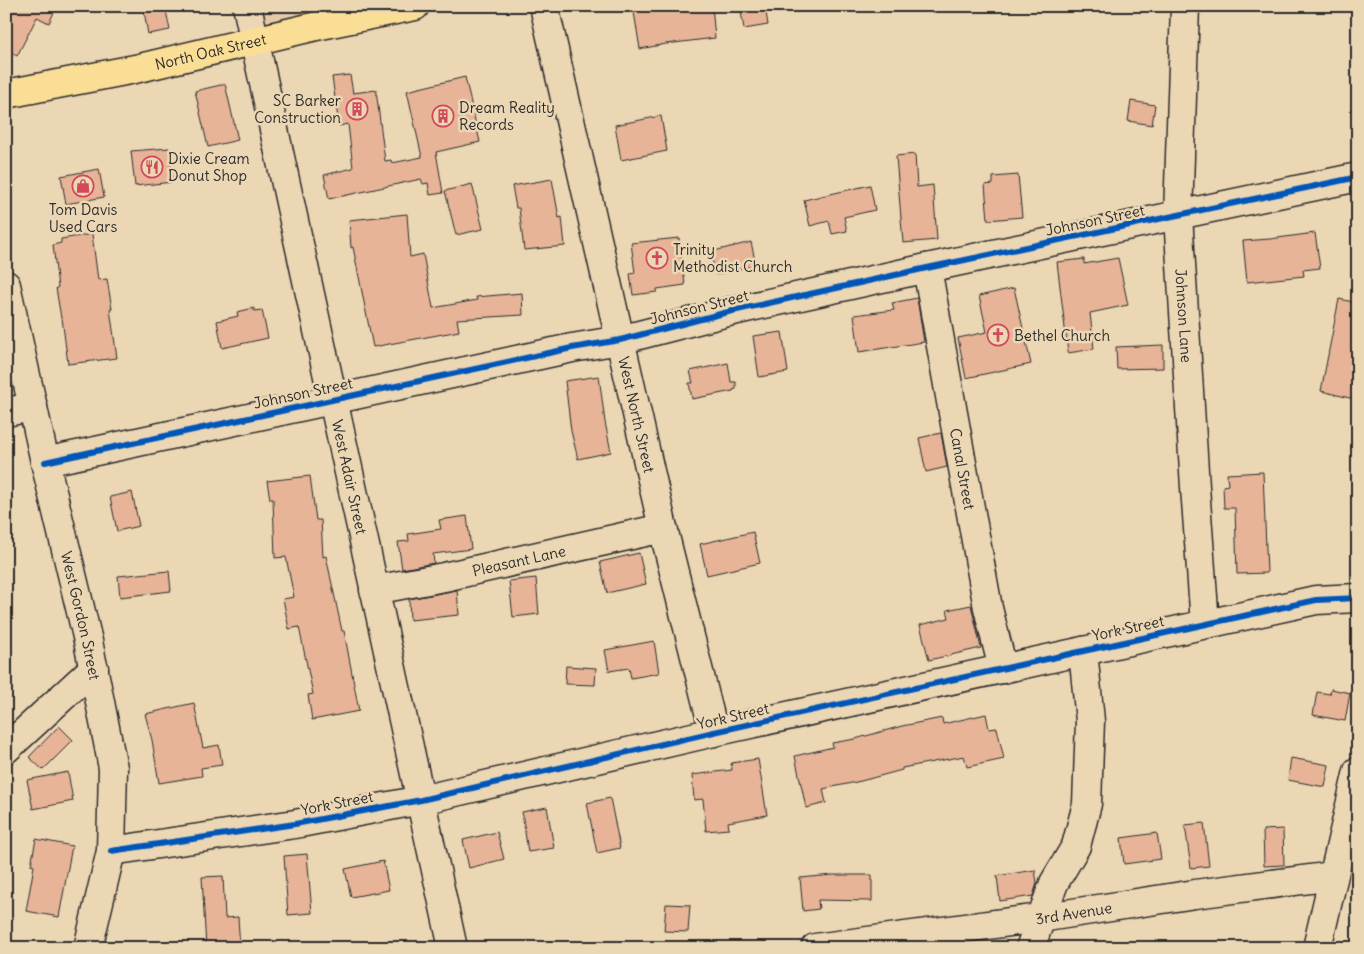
<svg xmlns="http://www.w3.org/2000/svg" width="1364" height="954" font-family="Delius,sans-serif">
	<style>
		.built { fill: #e6c9a9 }
		.building { fill: #e7b498; stroke: #2b2b2b }
		.lines { fill: none; stroke-linecap: round; stroke-linejoin: round }
		.minor-casing { stroke: #2b2b2b; stroke-width: 31 }
		.major-casing { stroke: #2b2b2b; stroke-width: 31 }
		.minor { stroke: #ecd7b5; stroke-width: 28 }
		.major { stroke: #fbde96; stroke-width: 28 }
		.cycleway-casing { stroke: #ecd7b5; stroke-width: 9 }
		.cycleway { stroke: #0057b8; stroke-width: 6 }
		.labels { text-anchor: middle; dominant-baseline: central; stroke-width: 5; stroke-linejoin: round; paint-order: stroke }
		.street-label { font-size: 15px; fill: #2b2b2b; stroke: #ecd7b5 }
		.poi-label { font-size: 15px; fill: #2b2b2b; stroke: #ecd7b5; text-anchor: start }
	</style>
	<rect width="100%" height="100%" fill="#ecd7b5"/>
	<filter id="ink" filterUnits="userSpaceOnUse"><feTurbulence type="fractalNoise" baseFrequency=".02" numOctaves="2"/><feDisplacementMap in="SourceGraphic" scale="10" xChannelSelector="R" yChannelSelector="G"/><feConvolveMatrix kernelMatrix="1 2 1 2 8 2 1 2 1" color-interpolation-filters="sRGB"/></filter>
	<g filter="url(#ink)">
		<path class="built" d="M263 6H345L267 23Z"/>
		<g class="building">
			<path d="M13 6H57L49 23 37 17 17 56 6 50V20Z"/>
			<path d="M143 6H165L170 30 148 34Z"/>
			<path d="M633 6H712L715 38 666 44 640 49Z"/>
			<path d="M740 6H765L768 25 744 29Z"/>
			<path d="M350 75 353 93 376 90 385 161 391 160 392 163 422 157 407 91 465 77 480 142 436 152 443 193 430 195 428 183 423 184 421 179 329 199 324 175 353 168 348 124 339 126 332 77Z"/>
			<path d="M225 84 238 140 208 147 195 91Z"/>
			<path d="M1131 101 1155 105 1152 125 1128 121Z"/>
			<path d="M661 116 667 151 621 160 615 125Z"/>
			<path d="M169 148 173 182 135 186 131 151Z"/>
			<path d="M915 154 917 187 933 185 937 240 903 243 896 156Z"/>
			<path d="M99 169 104 197 66 204 61 176Z"/>
			<path d="M1018 175 1022 217 988 220 985 185 993 184V177Z"/>
			<path d="M552 179 559 218 562 217 565 246 524 250 519 208H516L512 186Z"/>
			<path d="M472 184 483 229 456 235 445 191Z"/>
			<path d="M870 185 875 210 844 217 847 231 832 234 829 221 810 226 804 200Z"/>
			<path d="M407 214 410 257 423 254 433 308 477 300 476 297 522 293 523 315 457 319 459 331 373 347 353 247 351 248 349 220Z"/>
			<path d="M1315 233 1320 268 1303 270 1304 276 1247 282 1243 241 1270 239Z"/>
			<path d="M92 234 98 280 107 279 112 309H110L117 358 68 364 62 318H61L56 288 58 287 53 245 61 243V239Z"/>
			<path d="M679 238 685 285 657 289V292L633 295 630 274 635 273 631 243Z"/>
			<path d="M751 242 756 265 716 275 710 252Z"/>
			<path d="M1118 258 1128 305 1090 313 1094 349 1068 353 1057 262 1084 259V264Z"/>
			<path d="M1014 288 1031 364 966 378 958 338 987 332 979 296Z"/>
			<path d="M917 298 924 342 859 352 854 315 894 310 892 303Z"/>
			<path d="M1339 299 1358 303V400L1321 391Z"/>
			<path d="M254 308V311L262 310 268 338 222 348 217 321 238 316 237 312Z"/>
			<path d="M782 332 788 372 759 377 753 336Z"/>
			<path d="M1163 345V368L1117 369 1116 347Z"/>
			<path d="M728 363 731 382H736V389L733 390V391L692 399 689 383H693L690 371Z"/>
			<path d="M599 376 605 422 611 452 578 459 571 431 565 381Z"/>
			<path d="M941 433 947 467 926 472 919 438Z"/>
			<path d="M1263 472 1267 573 1237 574 1235 508H1224L1223 486 1228 485 1227 474Z"/>
			<path d="M310 476 316 520H321L323 557 326 556 342 631H344L359 711 312 720 308 695 313 694 299 627 289 629 283 599 294 597 286 557 275 558 273 499H270L267 481Z"/>
			<path d="M132 492 139 526 117 531 110 497Z"/>
			<path d="M467 516 471 549 433 554 434 563 402 569 398 542 409 541 408 534 441 529 439 520Z"/>
			<path d="M753 532 760 563 707 575 700 544Z"/>
			<path d="M639 553 646 584 607 593 600 562Z"/>
			<path d="M169 571 171 591 120 597 118 576Z"/>
			<path d="M536 578 539 614 513 617 509 581Z"/>
			<path d="M457 590 459 615 410 620 409 599Z"/>
			<path d="M971 605 981 648 929 660 920 625 949 618 947 610Z"/>
			<path d="M654 641 659 673 631 678 629 668 609 671 605 650Z"/>
			<path d="M566 666 596 668 595 685 565 684Z"/>
			<path d="M1331 689 1350 693 1345 721 1313 715 1317 692 1330 694Z"/>
			<path d="M194 703 203 748 219 745 222 765 201 768 202 776 159 783 152 740 145 714Z"/>
			<path d="M986 714 989 729 997 728 1004 759 967 767 964 756 902 768V770L861 781 823 789 826 803 806 808 795 756 833 747 832 743 855 739 902 726 942 718 943 724Z"/>
			<path d="M59 726 73 740 43 770 29 757Z"/>
			<path d="M1291 758 1329 765 1325 787 1288 780Z"/>
			<path d="M758 759 767 815 728 822 729 829 706 831 703 799 694 800 692 775 732 770 731 763Z"/>
			<path d="M68 772 73 801 33 809 27 780Z"/>
			<path d="M610 798 620 848 597 853 587 803Z"/>
			<path d="M547 807 554 848 528 852 522 812Z"/>
			<path d="M1204 823 1209 866 1191 868 1185 825Z"/>
			<path d="M1283 829 1284 865 1264 866 1263 830Z"/>
			<path d="M497 832 504 859 469 868 463 840Z"/>
			<path d="M1157 833 1161 859 1124 864 1121 838Z"/>
			<path d="M36 839 72 846 59 917 26 911 34 866 31 865Z"/>
			<path d="M307 854 312 913 288 915 284 856Z"/>
			<path d="M383 861 389 890 351 897 345 869Z"/>
			<path d="M1035 870 1037 883 1033 896 1000 901 997 876Z"/>
			<path d="M833 875H872V901L818 900 819 909 803 911 800 878Z"/>
			<path d="M223 876 225 918 238 917 240 948H206L202 877Z"/>
			<path d="M666 904 690 905 688 932 664 931Z"/>
		</g>
		<g class="lines">
			<g class="minor-casing">
				<g id="minor">
					<path id="s1" d="M247 6 453 948"/>
					<path id="s2" d="M544 6 663 528 714 732"/>
					<path id="s3" d="M1185 6 1178 216 1195 487 1205 624"/>
					<path id="s4" d="M927 268 988 608 1003 669"/>
					<path id="s5" d="M6 285 45 462 88 641 113 768 111 851 88 948"/>
					<path d="M6 412 33 407"/>
					<path d="M45 462 572 348 620 340 728 312 927 268 1358 177"/>
					<path id="s6" d="M374 590 444 577 663 528"/>
					<path d="M6 749 94 668"/>
					<path d="M111 851 295 824 421 800 714 732 1316 600 1358 598"/>
					<path id="s7" d="M815 948 1040 918 1195 894 1333 876"/>
					<path d="M1030 948 1054 883 1076 846 1087 804 1090 721 1083 651"/>
					<path d="M1317 948 1358 771"/>
				</g>
			</g>
			<g class="major-casing">
				<g id="major">
					<path id="s8" d="M6 94 135 69 321 25 415 6"/>
				</g>
			</g>
			<use href="#minor" class="minor"/>
			<use href="#major" class="major"/>
			<g class="cycleway-casing">
				<g id="cycleway">
					<path d="M45 462 572 348 620 340 728 312 927 268 1358 177"/>
					<path d="M111 851 295 824 421 800 714 732 1316 600 1358 598"/>
				</g>
			</g>
			<use href="#cycleway" class="cycleway"/>
		</g>
	</g>
	<defs>
		<g id="building-ring" transform="scale(1.125)"><circle r="9.5" fill="#ecd7b5" stroke="#d1495b" stroke-width="1.5"/><path d="M-4-6H4V6H1V3H-1V6H-4ZM-2.5-4.3h1.7v1.8h-1.7ZM.8-4.3h1.7v1.8H.8ZM-2.5-1h1.7V.8h-1.7ZM.8-1h1.7V.8H.8Z" fill="#d1495b"/></g>
		<g id="restaurant-ring" transform="scale(1.125)"><circle r="9.5" fill="#ecd7b5" stroke="#d1495b" stroke-width="1.5"/><path d="M-5-6h1v4h1v-4h1v4h1v-4h1v5L-1.5 .5V6h-2V.5L-5-1ZM5-6V6H3V1.5H1.5Q1.5-4 5-6Z" fill="#d1495b"/></g>
		<g id="shop-ring" transform="scale(1.125)"><circle r="9.5" fill="#ecd7b5" stroke="#d1495b" stroke-width="1.5"/><path d="M-5-2.5h2.3a2.7 3.5 0 0 1 5.4 0H5L5.5 6h-11ZM-1.5-2.5h3a1.5 2.3 0 0 0-3 0Z" fill="#d1495b"/></g>
		<g id="church-ring" transform="scale(1.125)"><circle r="9.5" fill="#ecd7b5" stroke="#d1495b" stroke-width="1.5"/><path d="M-1.2-6h2.4v3.5h3.3v2.4h-3.3V6h-2.4V-.1h-3.3v-2.4h3.3Z" fill="#d1495b"/></g>
	</defs>
	<g fill-rule="evenodd">
		<use href="#building-ring" x="357" y="109"/>
		<use href="#building-ring" x="443" y="116"/>
		<use href="#restaurant-ring" x="152" y="167"/>
		<use href="#shop-ring" x="83" y="186"/>
		<use href="#church-ring" x="657" y="258"/>
		<use href="#church-ring" x="998" y="335"/>
	</g>
	<g class="labels">
		<g class="street-label">
			<text stroke="none"><textPath href="#s8" startOffset="209">North Oak Street</textPath></text>
			<text transform="translate(1095 220) rotate(-12)">Johnson Street</text>
			<text transform="translate(699 307) rotate(-14)">Johnson Street</text>
			<text stroke="none"><textPath href="#s3" startOffset="310">Johnson Lane</textPath></text>
			<text transform="translate(303 393) rotate(-12)">Johnson Street</text>
			<text stroke="none"><textPath href="#s2" startOffset="419">West North Street</textPath></text>
			<text stroke="none"><textPath href="#s4" startOffset="204">Canal Street</textPath></text>
			<text stroke="none"><textPath href="#s1" startOffset="482">West Adair Street</textPath></text>
			<text stroke="none"><textPath href="#s6" startOffset="148">Pleasant Lane</textPath></text>
			<text stroke="none"><textPath href="#s5" startOffset="339">West Gordon Street</textPath></text>
			<text transform="translate(1128 628) rotate(-12)">York Street</text>
			<text transform="translate(733 716) rotate(-13)">York Street</text>
			<text transform="translate(337 803) rotate(-11)">York Street</text>
			<text stroke="none"><textPath href="#s7" startOffset="261">3rd Avenue</textPath></text>
		</g>
		<g class="poi-label">
			<text x="341" y="100" text-anchor="end">SC Barker<tspan x="341" dy="17">Construction</tspan></text>
			<text x="459" y="107">Dream Reality<tspan x="459" dy="17">Records</tspan></text>
			<text x="168" y="158">Dixie Cream<tspan x="168" dy="17">Donut Shop</tspan></text>
			<text x="83" y="209" text-anchor="middle">Tom Davis<tspan x="83" dy="17">Used Cars</tspan></text>
			<text x="673" y="249">Trinity<tspan x="673" dy="17">Methodist Church</tspan></text>
			<text x="1014" y="335">Bethel Church</text>
		</g>
	</g>
	<rect width="1364" height="954" fill="none" stroke="#ecd7b5" stroke-width="25"/>
	<rect x="12" y="12" width="1339" height="929" fill="none" stroke="#2b2b2b" stroke-width="2" filter="url(#ink)"/>
</svg>
